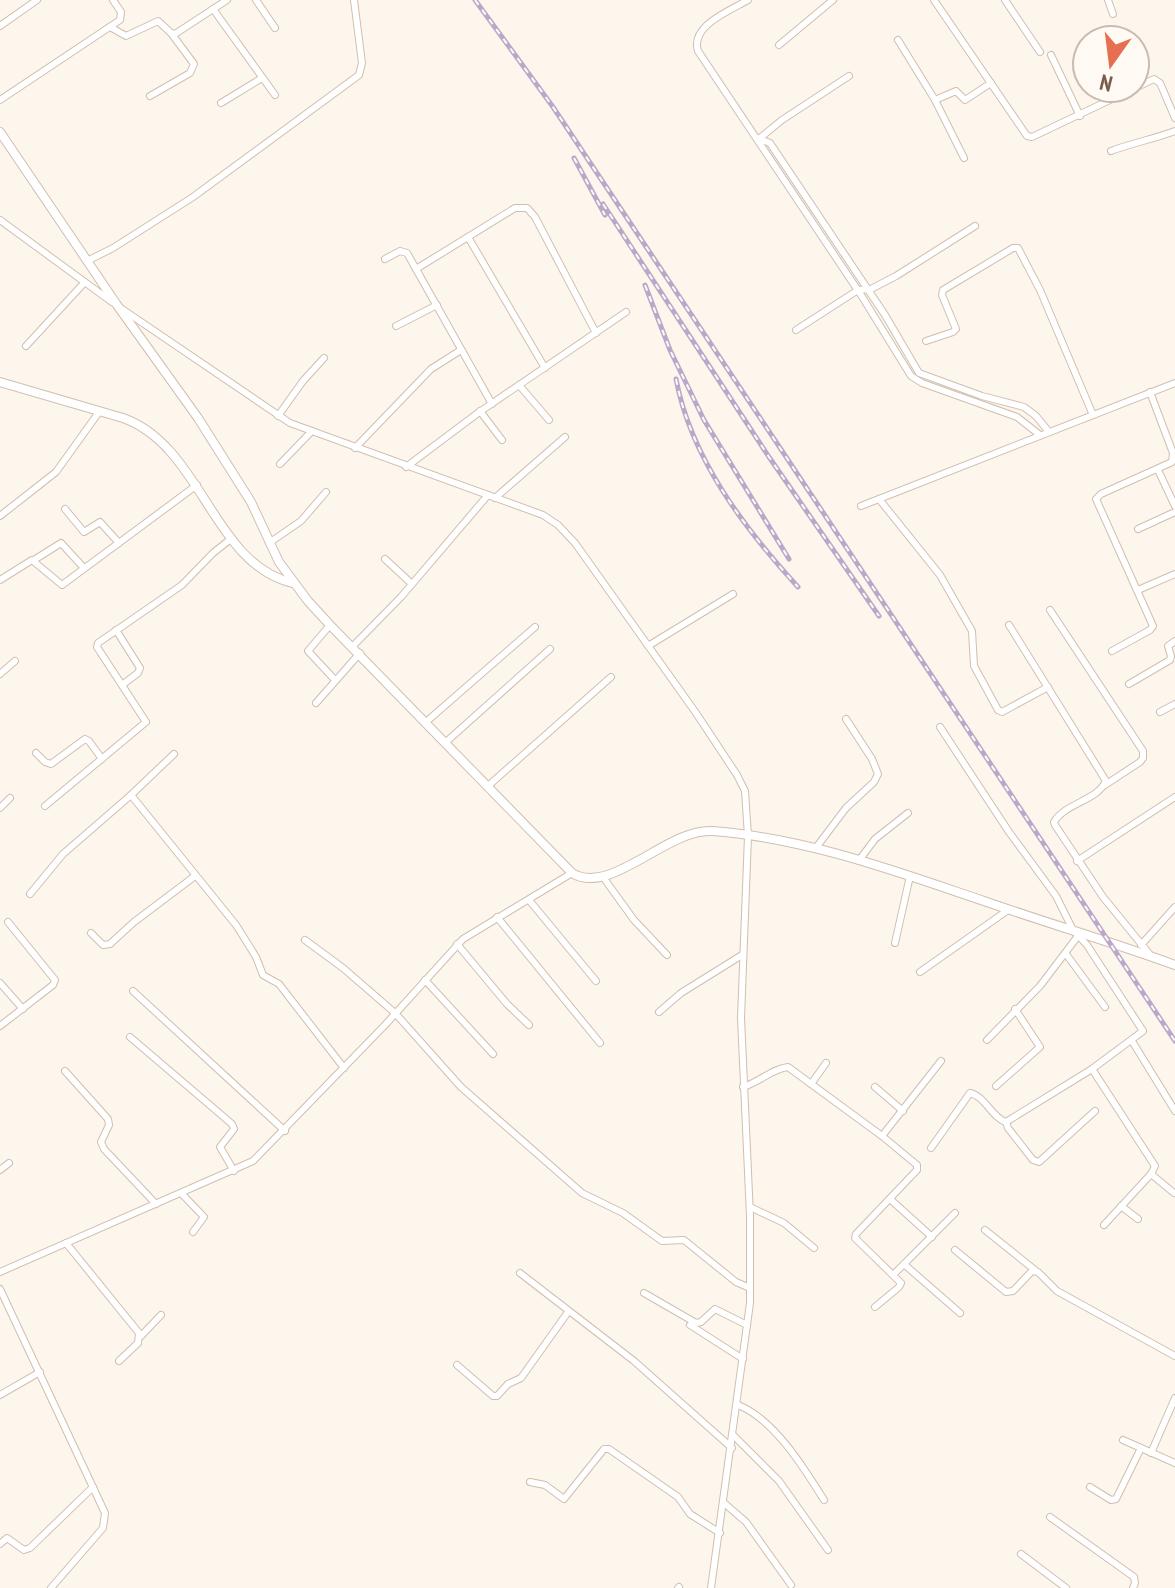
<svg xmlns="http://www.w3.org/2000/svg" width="1175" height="1588" font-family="'PT Sans Narrow',sans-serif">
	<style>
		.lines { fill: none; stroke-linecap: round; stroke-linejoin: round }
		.minor-casing { stroke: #d1beb0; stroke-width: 8 }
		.tertiary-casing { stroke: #d1beb0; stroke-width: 10 }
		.minor { stroke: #fff; stroke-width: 6 }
		.tertiary { stroke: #fff; stroke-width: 8 }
		.rail-casing { stroke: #b9a8c9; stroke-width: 5 }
		.rail { stroke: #fffaf3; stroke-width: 2; stroke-dasharray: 6; stroke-linecap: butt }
	</style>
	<rect width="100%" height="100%" fill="#fdf6ec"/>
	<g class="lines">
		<g class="minor-casing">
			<g id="minor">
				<path d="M256 0 275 28"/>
				<path d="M748 0C729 11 690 26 698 51L861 295 911 376 922 383 1017 417 1040 435"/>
				<path d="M934 0 1027 136 1032 137 1154 79 1160 83 1175 118"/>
				<path d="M1005 0 1040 52"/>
				<path d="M1108 0 1113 14"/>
				<path d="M213 9 275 95"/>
				<path d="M0 26 37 0"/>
				<path d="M110 27 126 36 158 21 171 33 175 34 227 0"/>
				<path d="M898 40 935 100 956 91 965 100 991 83"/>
				<path d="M779 45 833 0"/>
				<path d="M1051 55 1080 116"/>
				<path d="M150 96 190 73 194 64 171 33"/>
				<path d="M0 100 120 20 121 12 113 0"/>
				<path d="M935 100 964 158"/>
				<path d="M221 103 262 78"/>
				<path d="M757 138 770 143 885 315 919 373 982 396 1024 407 1036 416 1049 432"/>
				<path d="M760 138 782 120 849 76"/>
				<path d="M1111 151C1132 143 1154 139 1175 131"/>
				<path d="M0 220 112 302"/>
				<path d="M468 237 545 368"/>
				<path d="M385 259 400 251 407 253 492 404"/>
				<path d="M87 261 113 248 193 197 359 75 362 63 354 0"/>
				<path d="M416 269 515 208H527L535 217 596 333"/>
				<path d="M122 309 290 423 543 515 558 525 575 543 696 713 737 775 745 791 748 836 741 1018 750 1216V1303L711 1588"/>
				<path d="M396 326 437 305"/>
				<path d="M796 330 858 290 871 289 896 276 975 226"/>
				<path d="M926 341 953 332 956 329 942 295 943 290 1013 248H1018L1040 290 1093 415"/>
				<path d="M26 346 84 283"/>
				<path d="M519 385 549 420"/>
				<path d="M480 411 502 440"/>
				<path d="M278 416 303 381 324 358"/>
				<path d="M355 448 431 369 461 350"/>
				<path d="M280 464 312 431"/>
				<path d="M406 467 478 413 626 312"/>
				<path d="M1158 470 1175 506"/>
				<path d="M495 498 565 437"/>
				<path d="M879 499 940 575 972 631 974 666 998 710 1002 712 1048 687"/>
				<path d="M861 506 1175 383"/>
				<path d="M65 509 84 532 100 522 119 543"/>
				<path d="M0 516 56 472 99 412"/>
				<path d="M1138 529 1175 512"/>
				<path d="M269 543 301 521 326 492"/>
				<path d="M385 559 412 584"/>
				<path d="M34 560 61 543 84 568"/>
				<path d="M0 580 32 560 62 585 197 485"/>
				<path d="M1138 590 1175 574"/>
				<path d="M1050 610 1143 751V758L1140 762 1105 785"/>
				<path d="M330 625 308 651 335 680"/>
				<path d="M1009 625 1106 781C1097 801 1065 803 1054 822L1055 825 1103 897 1151 956"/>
				<path d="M116 630 140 668 138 673 122 685"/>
				<path d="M353 646 401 597 488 495"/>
				<path d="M648 646 733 594"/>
				<path d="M1112 651 1150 630 1153 626 1096 499 1101 494 1172 462 1173 453 1150 392"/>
				<path d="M0 674 15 661"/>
				<path d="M1129 684 1170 660 1171 656 1168 646 1175 641"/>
				<path d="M316 703 360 653"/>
				<path d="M1160 712 1175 704"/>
				<path d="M426 722 535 627"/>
				<path d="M446 742 550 649"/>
				<path d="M36 753 45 762 51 764 85 739 89 741 102 759"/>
				<path d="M488 786 611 677"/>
				<path d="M131 795 174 754"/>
				<path d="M45 806 146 722 97 647 98 643 182 585 213 553 232 538"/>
				<path d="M0 808 10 798"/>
				<path d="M815 849 846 808 874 782 878 774 872 759 846 719"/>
				<path d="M860 859 875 839 908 813"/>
				<path d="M1077 861 1175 797"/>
				<path d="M603 877 634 920 667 955"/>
				<path d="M30 894 63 854 131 795 236 925 256 957 263 975 279 984 344 1068"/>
				<path d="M529 900 596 981"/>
				<path d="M497 917 600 1043"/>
				<path d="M91 933 103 945 110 944 134 922 195 876"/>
				<path d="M305 940 343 968 395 1013 461 1087 582 1193 623 1213 662 1241 684 1240 736 1282 750 1288"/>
				<path d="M895 943 910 876"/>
				<path d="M457 944 507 1004 529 1025"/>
				<path d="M1141 945 1175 907"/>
				<path d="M1066 954 1105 1007"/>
				<path d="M920 972 1008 910"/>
				<path d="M425 980 493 1054"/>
				<path d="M0 983 23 1009"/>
				<path d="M133 991 285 1131"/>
				<path d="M659 1012 681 993 742 955"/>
				<path d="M0 1026 53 985 55 980 8 922"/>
				<path d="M130 1037 232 1124 234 1129 220 1147 234 1171"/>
				<path d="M987 1040 1040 986 1078 936"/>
				<path d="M1132 1041 1175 1111"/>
				<path d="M1092 1069 1155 1166 1151 1174 1104 1225"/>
				<path d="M65 1071 108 1119 109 1125 101 1142 104 1149 156 1204"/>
				<path d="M811 1084 826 1063"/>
				<path d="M996 1086 1040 1047 1015 1009"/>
				<path d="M743 1087C760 1082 771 1069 788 1067L882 1136 917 1165V1170L856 1234 855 1238 901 1283 899 1287 875 1307"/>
				<path d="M875 1087 903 1111"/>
				<path d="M1006 1122 1008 1128 1033 1160 1039 1162 1095 1111"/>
				<path d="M882 1136 941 1061"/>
				<path d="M931 1148 970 1093C985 1096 992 1118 1006 1122L1092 1069 1143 1031 1087 945 1073 930 1056 896 1009 832 940 727"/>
				<path d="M0 1170 9 1163"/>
				<path d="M1151 1174 1174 1193"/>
				<path d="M182 1194 204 1217 193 1232"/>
				<path d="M890 1199 932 1237"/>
				<path d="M1121 1206 1138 1219"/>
				<path d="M750 1207 784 1223 814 1248"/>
				<path d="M985 1230 1035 1270"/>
				<path d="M66 1243 139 1333 138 1343 119 1361"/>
				<path d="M955 1250 1006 1292 1013 1291 1032 1271 1038 1272 1057 1291 1175 1356"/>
				<path d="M905 1265 960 1313"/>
				<path d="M0 1272 253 1161 385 1025 463 939 572 873"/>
				<path d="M520 1273 634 1361 732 1448"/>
				<path d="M893 1275 955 1213"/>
				<path d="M0 1289 105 1513 103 1528 51 1588"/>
				<path d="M644 1293 696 1323 701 1322 715 1309 747 1325"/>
				<path d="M690 1325 743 1359"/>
				<path d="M140 1337 161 1315"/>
				<path d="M457 1365 493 1396H497L508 1384 521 1378 568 1312"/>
				<path d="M0 1395 40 1372"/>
				<path d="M738 1405C774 1419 804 1468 824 1500"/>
				<path d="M734 1436 779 1481 828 1550"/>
				<path d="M1123 1440 1175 1463"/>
				<path d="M1151 1453 1175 1398"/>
				<path d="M530 1482 545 1485 564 1499 604 1449H609L678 1497 690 1514 720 1533"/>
				<path d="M1090 1487 1111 1500 1116 1499 1141 1448"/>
				<path d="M724 1503 746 1522 791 1585"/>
				<path d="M1050 1517 1134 1577 1135 1583 1133 1588"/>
				<path d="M0 1544 7 1538 24 1550 30 1548 93 1487"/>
				<path d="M1021 1554 1066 1588"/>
				<path d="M678 1588 679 1587"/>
			</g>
		</g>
		<g class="tertiary-casing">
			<g id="tertiary">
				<path d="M0 132 117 305 198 418 251 502 279 562 308 601 330 625 572 873C610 897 668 828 712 831 806 838 895 871 984 901 1047 923 1112 942 1175 965"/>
				<path d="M0 382 123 418C202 446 213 565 293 583"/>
			</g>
		</g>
		<use href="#minor" class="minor"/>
		<use href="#tertiary" class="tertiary"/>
		<g class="rail-casing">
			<g id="rail">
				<path d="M475 0 553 107 1175 1041"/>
				<path d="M574 158 605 215"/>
				<path d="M603 204 769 457 879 616"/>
				<path d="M645 285 670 350 704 420 789 559"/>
				<path d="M676 379C691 458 744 528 798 587"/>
			</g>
		</g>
		<use href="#rail" class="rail"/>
	</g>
	<g transform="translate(1111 64) rotate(194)"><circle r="38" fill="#fffaf3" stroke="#cabbb1" stroke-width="2"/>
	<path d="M0-6L14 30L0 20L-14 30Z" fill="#e76f51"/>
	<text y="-12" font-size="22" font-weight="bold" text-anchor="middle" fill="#7a5c4d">N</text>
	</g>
</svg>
